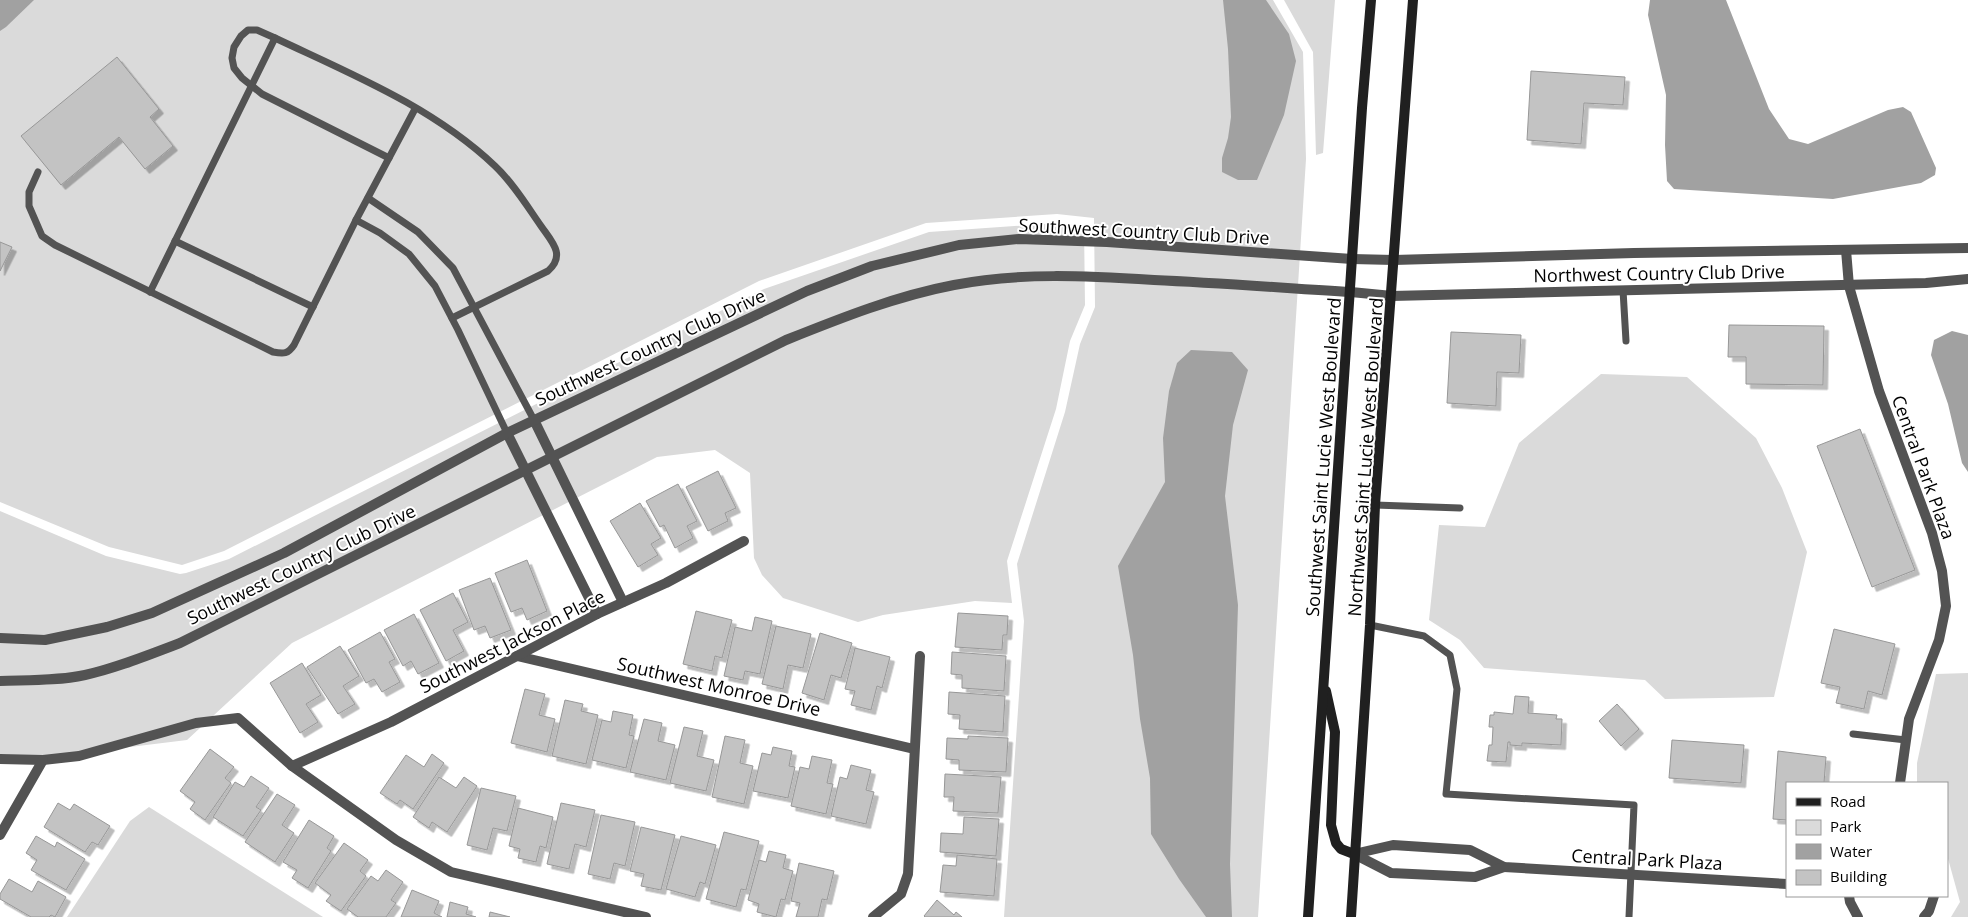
<svg xmlns="http://www.w3.org/2000/svg" width="1968" height="917" font-family="'Open Sans',sans-serif">
	<style>
		.green { fill: #dadada }
		.water { fill: #a1a1a1 }
		.building { fill: #c3c3c3; stroke: #979797; filter: url(#shadow) }
		.lines { fill: none; stroke-linecap: round; stroke-linejoin: round }
		.service { stroke: #535353; stroke-width: 7 }
		.minor { stroke: #535353; stroke-width: 10 }
		.tertiary { stroke: #535353; stroke-width: 10 }
		.secondary { stroke: #202020; stroke-width: 10 }
		.labels { text-anchor: middle; dominant-baseline: central; stroke-width: 4; stroke-linejoin: round; paint-order: stroke }
		.street-label { font-size: 18px; fill: #000; stroke: #fff }
	</style>
	<defs>
		<filter id="shadow"><feDropShadow dx="4.5" dy="4.5" stdDeviation="0" flood-color="#0004"/></filter>
	</defs>
	<rect width="100%" height="100%" fill="#fff"/>
	<g class="green">
		<path d="M0 0H1273L1303 52 1306 159 1258 917H1004L1024 621 1017 564 1065 412 1080 344 1095 307 1094 218 1057 214 926 223 759 281 224 551 182 565 109 547 0 502Z"/>
		<path d="M1284 0H1335L1323 153 1316 155 1313 52Z"/>
		<path d="M1057 223 1084 226 1085 305 1070 341 1056 409 1007 561 1012 603 975 601 883 615 858 622 783 598 762 575 754 558 750 473 715 450 657 457 292 643 187 740 81 753 0 760V511L106 556 180 574 186 573 229 559 764 289 929 232Z"/>
		<path d="M1601 374 1687 377 1756 438 1782 488 1807 552 1774 697 1665 699 1645 680 1484 668 1460 640 1429 620 1439 525 1485 527 1519 443Z"/>
		<path d="M1968 673V917H1951L1960 902 1947 855V783H1917V763L1936 674Z"/>
		<path d="M149 807 323 917H67L130 821Z"/>
	</g>
	<g class="water">
		<path d="M0 0H34L6 27 0 31Z"/>
		<path d="M1223 0H1266L1289 34 1296 61 1284 115 1257 180H1238L1222 172V158L1228 138 1231 117 1228 49Z"/>
		<path d="M1650 0H1726L1769 109 1789 139 1808 144 1888 110 1903 107 1911 112 1936 168 1935 175 1921 183 1833 199 1674 189 1667 181 1665 145 1666 95 1648 15Z"/>
		<path d="M1952 331 1968 335V472L1962 463 1948 404 1931 355 1934 340Z"/>
		<path d="M1191 350 1232 352 1248 370 1233 425 1225 496 1238 605 1230 864 1232 917H1206L1179 879 1151 834 1150 778 1140 719 1133 655 1118 566 1165 482 1163 438 1169 391 1177 363Z"/>
	</g>
	<g class="building">
		<path d="M117 57 159 109 150 117 173 146 145 169 119 137 61 185 21 136Z"/>
		<path d="M1531 71 1625 77 1623 105 1584 103 1581 144 1527 140Z"/>
		<path d="M0 242 12 247 0 271Z"/>
		<path d="M1729 325 1824 326 1823 385 1746 384V357H1728Z"/>
		<path d="M1451 332 1521 335 1519 373 1497 372 1496 406 1447 403Z"/>
		<path d="M1860 429 1915 570 1872 587 1817 446Z"/>
		<path d="M718 471 736 508 725 513 728 521 708 531 686 487Z"/>
		<path d="M678 484 697 521 687 526 693 538 675 548 664 525 660 527 646 501Z"/>
		<path d="M640 503 661 538 651 544 658 555 638 567 610 521Z"/>
		<path d="M527 560 547 611 527 620 522 608 511 612 495 573Z"/>
		<path d="M490 578 511 630 490 638 485 626 474 630 459 590Z"/>
		<path d="M453 593 468 622 453 630 464 651 446 661 420 610Z"/>
		<path d="M696 611 732 620 722 658 715 656 712 671 683 664Z"/>
		<path d="M958 613 1008 616 1007 635H1003L1002 650 955 647Z"/>
		<path d="M414 614 439 663 418 674 411 661 403 666 384 630Z"/>
		<path d="M755 617 772 621 760 674 745 671 743 680 724 676 735 627 752 631Z"/>
		<path d="M776 626 811 634 803 668 788 665 783 689 762 684Z"/>
		<path d="M1834 629 1895 644 1882 695 1868 691 1864 709 1836 703 1840 687 1821 683Z"/>
		<path d="M380 632 395 659 389 662 400 682 382 692 374 679 366 683 348 650Z"/>
		<path d="M820 633 852 643 841 678 831 675 824 700 802 693Z"/>
		<path d="M340 646 359 676 343 686 355 704 338 714 307 667Z"/>
		<path d="M855 648 890 657 882 688 877 686 871 710 851 705 855 691 845 689Z"/>
		<path d="M952 652 1006 656 1004 691 962 688V675L951 674Z"/>
		<path d="M302 663 321 695 306 704 318 722 300 733 270 683Z"/>
		<path d="M525 689 545 694 539 715 555 719 547 752 511 743Z"/>
		<path d="M949 692 1005 696 1003 732 959 729 960 715 948 714Z"/>
		<path d="M1515 696 1529 697 1528 713 1557 715 1556 719H1562L1561 745 1522 743V746L1510 745V742H1508L1506 762 1487 761 1489 745H1492L1493 727H1489L1490 715H1494V712L1513 714Z"/>
		<path d="M565 700 583 704 581 711 598 715 586 764 552 756Z"/>
		<path d="M1617 704 1639 729 1621 746 1599 721Z"/>
		<path d="M613 711 633 715 629 735 634 736 626 768 592 760 602 720 611 722Z"/>
		<path d="M644 719 662 723 658 741 675 745 666 780 630 772Z"/>
		<path d="M684 727 703 731 697 756 714 760 706 791 670 783Z"/>
		<path d="M725 736 745 740 740 763 753 766 744 804 712 797Z"/>
		<path d="M968 736 1008 738 1006 772 959 770V760L946 759 947 738 968 739Z"/>
		<path d="M1672 740 1744 745 1741 783 1669 778Z"/>
		<path d="M773 747 792 751 789 766 795 767 788 798 753 791 762 753 771 755Z"/>
		<path d="M210 749 234 767 225 778 231 783 205 820 190 809 195 802 180 791Z"/>
		<path d="M1778 751 1826 757 1824 783H1787V820L1773 819Z"/>
		<path d="M432 754 444 763 413 809 400 800 397 804 380 793 406 755 424 767Z"/>
		<path d="M812 756 832 760 827 783 833 784 826 814 791 806 800 767 809 769Z"/>
		<path d="M851 765 871 770 866 790 874 792 866 824 831 816 840 777 847 779Z"/>
		<path d="M945 774 1001 777 998 813 953 811 954 797H944Z"/>
		<path d="M251 776 269 788 256 807 261 810 243 836 213 817 235 782 244 787Z"/>
		<path d="M439 777 456 788 464 777 477 786 447 832 432 822 429 828 413 817Z"/>
		<path d="M481 788 516 796 507 831 493 828 487 850 467 845Z"/>
		<path d="M277 794 295 805 282 825 294 833 275 862 245 842Z"/>
		<path d="M58 803 70 810 74 804 110 826 98 845 92 842 85 852 44 827Z"/>
		<path d="M561 803 595 810 586 847 575 844 569 869 547 864Z"/>
		<path d="M518 808 553 817 546 848 540 846 536 862 518 858 520 849 509 846Z"/>
		<path d="M601 815 635 822 625 866 614 863 610 879 588 874Z"/>
		<path d="M964 817 999 819 996 856 940 852 941 833 963 834Z"/>
		<path d="M309 820 334 836 327 848 331 851 308 888 292 878 297 870 283 862Z"/>
		<path d="M641 827 675 835 661 890 641 886 644 874 630 871Z"/>
		<path d="M724 832 759 841 746 890 741 889 736 907 706 899Z"/>
		<path d="M36 836 55 847 57 842 85 859 66 890 31 870 37 860 26 853Z"/>
		<path d="M681 836 716 845 705 884 700 882 695 897 666 889Z"/>
		<path d="M344 843 368 860 360 871 366 876 341 911 326 901 331 895 315 883Z"/>
		<path d="M769 851 786 855 783 868 793 871 785 900 781 899 776 917 757 912 759 904 748 900 759 860 766 862Z"/>
		<path d="M957 855 997 859 994 896 940 892 943 865 956 866Z"/>
		<path d="M799 863 834 871 827 900 822 899 818 917H796L800 903 791 901Z"/>
		<path d="M386 870 403 882 391 900 396 903 386 917H358L347 909 371 876 378 881Z"/>
		<path d="M9 879 32 892 38 881 66 897 55 917 51 915 49 917H31L0 899V894Z"/>
		<path d="M412 890 439 901 434 913 442 917H401Z"/>
		<path d="M937 900 954 915 956 912 962 917H925L924 916Z"/>
		<path d="M450 902 468 907 466 914 476 917H447Z"/>
		<path d="M490 912 510 917H489Z"/>
	</g>
	<g class="lines">
		<g class="service">
			<path d="M275 38 257 30H248L241 36 234 47 232 58 234 68 242 78 262 94 389 158"/>
			<path d="M38 172 29 192V206L42 236 55 245 273 352C284 354 288 354 294 345L356 220 415 109"/>
			<path d="M368 198 418 232 453 268 534 420"/>
			<path d="M356 220 380 233 409 254 435 286 458 330 507 433"/>
			<path d="M175 241 313 307"/>
			<path d="M1623 290 1626 341"/>
			<path d="M150 292 275 38C351 74 433 107 495 166 513 183 527 206 541 226 552 242 566 255 548 271L452 318"/>
			<path d="M1375 505 1460 508"/>
			<path d="M1370 625 1424 636 1450 655 1457 689 1446 794 1634 805 1629 917"/>
			<path d="M1853 734 1906 740"/>
		</g>
		<g class="minor">
			<path d="M1846 250 1849 286 1879 391 1932 533 1942 571 1946 606 1939 640 1909 719 1900 783"/>
			<path d="M534 420 623 602"/>
			<path d="M507 433 597 614"/>
			<path d="M0 638 45 640 107 627 152 613 284 553 507 433 807 291 872 266 959 245 1019 239 1107 242 1352 259"/>
			<path d="M517 656 914 749"/>
			<path d="M0 681C27 680 58 681 85 675 117 668 148 655 180 643L786 340C841 318 896 296 954 285 1020 272 1088 276 1154 280 1220 283 1285 288 1351 292"/>
			<path d="M0 759 43 760 79 756 196 723 238 718 292 766 396 840 451 872 646 917"/>
			<path d="M292 766 391 722 597 614 666 583 744 541"/>
			<path d="M0 835 43 760"/>
			<path d="M1354 854 1393 845 1470 850 1504 867 1787 884"/>
			<path d="M1354 854 1391 873 1475 877 1504 867"/>
			<path d="M1849 896 1850 902 1858 917"/>
			<path d="M873 917 901 894 908 874 920 656"/>
			<path d="M1924 917 1929 911 1934 896"/>
		</g>
		<g class="tertiary">
			<path d="M1352 259 1394 260 1634 253 1968 248"/>
			<path d="M1351 292 1392 296 1926 283 1968 279"/>
		</g>
		<g class="secondary">
			<path d="M1326 691 1335 732 1331 825 1336 843 1341 849 1354 854"/>
			<path d="M1308 917 1362 108 1371 0"/>
			<path d="M1351 917 1370 625 1375 505 1413 0"/>
		</g>
	</g>
	<g class="labels">
		<g class="street-label">
			<text transform="translate(1144 231) rotate(3)">Southwest Country Club Drive</text>
			<text transform="translate(1659 273) rotate(-1)">Northwest Country Club Drive</text>
			<text transform="translate(650 347) rotate(-25)">Southwest Country Club Drive</text>
			<text transform="translate(1323 457) rotate(-86)">Southwest Saint Lucie West Boulevard</text>
			<text transform="translate(1365 457) rotate(-86)">Northwest Saint Lucie West Boulevard</text>
			<text transform="translate(1924 467) rotate(70)">Central Park Plaza</text>
			<text transform="translate(301 564) rotate(-26)">Southwest Country Club Drive</text>
			<text transform="translate(512 641) rotate(-27)">Southwest Jackson Place</text>
			<text transform="translate(719 686) rotate(13)">Southwest Monroe Drive</text>
			<text transform="translate(1647 859) rotate(3)">Central Park Plaza</text>
		</g>
	</g>
	<rect x="1786" y="782" width="162" height="115" fill="#ffffff" stroke="#999999"/>
	<rect x="1796" y="798" width="25" height="8" fill="#202020" stroke="#999999"/>
	<text x="1830" y="807" font-size="15" fill="#000000">Road</text>
	<rect x="1796" y="820" width="25" height="15" fill="#dadada" stroke="#999999"/>
	<text x="1830" y="832" font-size="15" fill="#000000">Park</text>
	<rect x="1796" y="844" width="25" height="15" fill="#a1a1a1" stroke="#999999"/>
	<text x="1830" y="857" font-size="15" fill="#000000">Water</text>
	<rect x="1796" y="870" width="25" height="15" fill="#c3c3c3" stroke="#999999"/>
	<text x="1830" y="882" font-size="15" fill="#000000">Building</text>
</svg>
